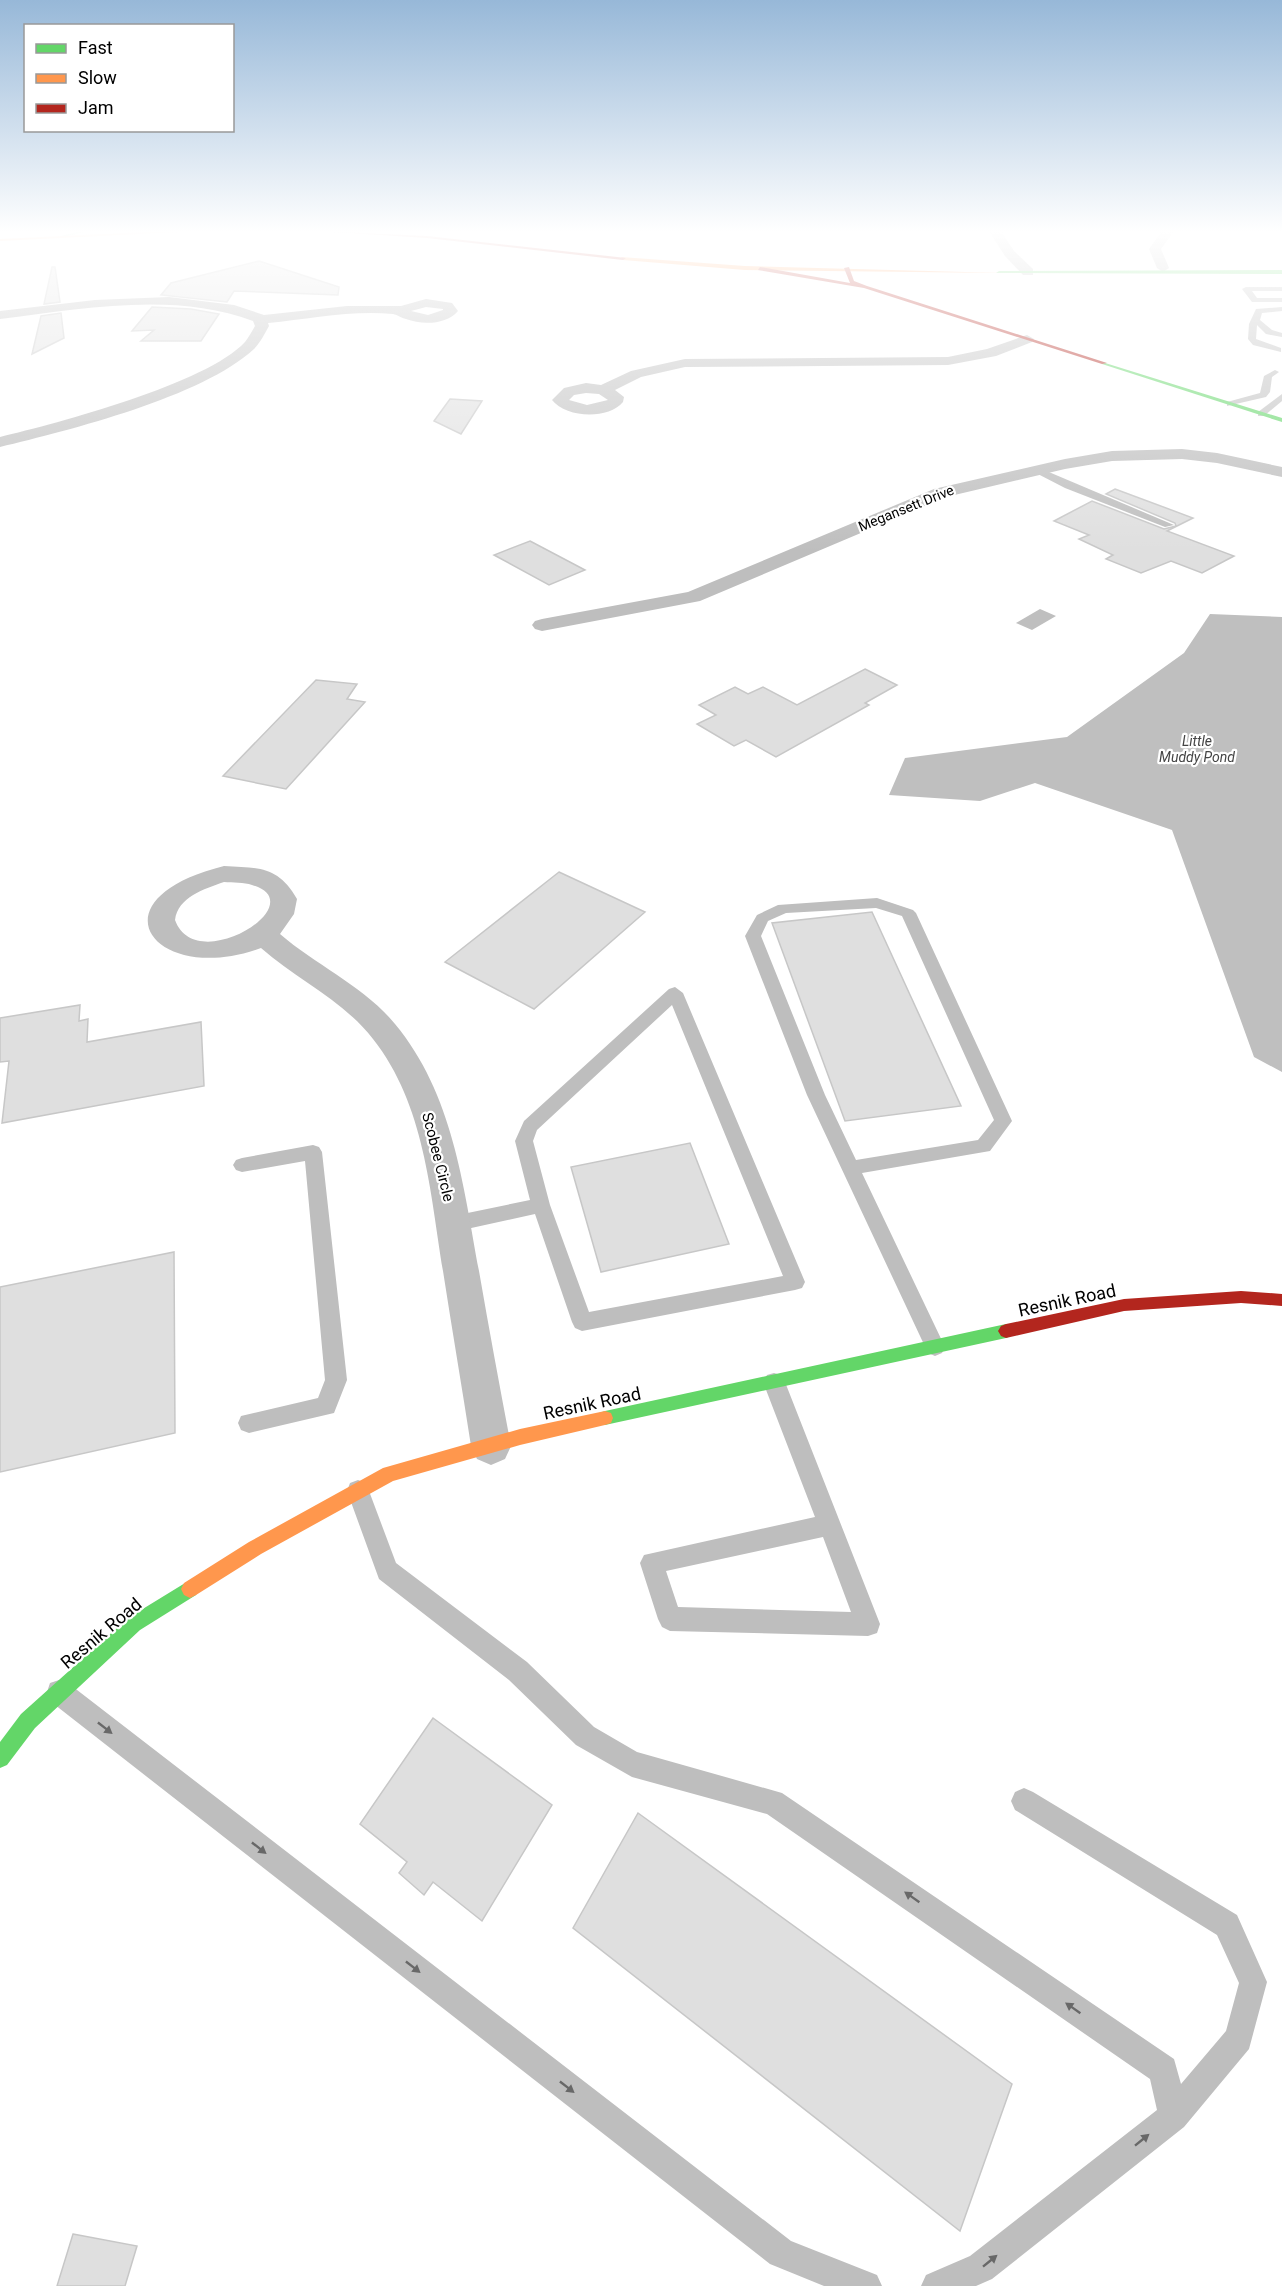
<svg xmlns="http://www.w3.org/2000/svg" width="1282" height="2286" font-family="Roboto,sans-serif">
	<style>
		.water { fill: #bfbfbf }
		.building { fill: #dfdfdf; stroke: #c7c7c7; stroke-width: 1.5 }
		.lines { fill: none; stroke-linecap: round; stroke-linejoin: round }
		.lane { fill: #bebebe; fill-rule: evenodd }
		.street { fill: #bebebe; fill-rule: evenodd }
		.fast { fill: #63d668; fill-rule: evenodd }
		.slow { fill: #ff974d; fill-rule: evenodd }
		.jam { fill: #b3261e; fill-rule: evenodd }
		.oneway { fill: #686868 }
		.labels { text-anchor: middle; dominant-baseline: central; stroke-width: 4.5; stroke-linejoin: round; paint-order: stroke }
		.far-street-label { font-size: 14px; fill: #000; stroke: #fff }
		.far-water-label { font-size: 14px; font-style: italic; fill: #444; stroke: #fff }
		.street-label { font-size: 15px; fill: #000; stroke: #fff }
		.near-street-label { font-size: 18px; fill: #000; stroke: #fff }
	</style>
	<rect width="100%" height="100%" fill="#fff"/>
	<g class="water">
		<path d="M1040 609 1056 616 1032 630 1016 623Z"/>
		<path d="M1210 614 1282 617V1072L1254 1057 1172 830 1035 783 980 801 889 795 905 758 1067 737 1184 653Z"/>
	</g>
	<g class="building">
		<path d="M259 261 339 287 338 295 234 291 227 302 161 295 171 283Z"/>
		<path d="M52 267H55L60 302 44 304Z"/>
		<path d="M152 307 191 309 219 314 201 341H141L154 330 132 331Z"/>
		<path d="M61 313 64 338 32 354 41 316Z"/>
		<path d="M450 399 482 401 461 434 434 421Z"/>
		<path d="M1115 489 1193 518 1167 531 1234 556 1202 573 1171 561 1141 573 1106 559 1113 555 1079 539 1089 535 1054 521 1092 501 1164 529 1176 526 1175 523 1106 494Z"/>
		<path d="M530 541 585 570 549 585 494 555Z"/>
		<path d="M865 669 897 685 865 703 869 705 776 757 746 740 734 746 697 724 716 715 699 705 735 687 748 694 763 687 797 705Z"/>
		<path d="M316 680 357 684 347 699 365 702 286 789 223 776Z"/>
		<path d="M559 872 645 912 534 1009 445 962Z"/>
		<path d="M872 912 961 1106 845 1121 772 923Z"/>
		<path d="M80 1005 79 1021 88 1019 87 1042 201 1022 204 1086 2 1123 9 1061 0 1062V1018Z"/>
		<path d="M690 1143 729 1244 601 1272 571 1167Z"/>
		<path d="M174 1252 175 1433 0 1472V1287Z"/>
		<path d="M433 1718 552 1805 482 1921 433 1882 424 1895 399 1873 407 1862 360 1824Z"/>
		<path d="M638 1813 1012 2084 960 2231 573 1928Z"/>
		<path d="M73 2234 137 2246 125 2286H57Z"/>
	</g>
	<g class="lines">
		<g class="lane">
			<path d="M1246 287H1282V291H1252L1257 298H1282V302H1252L1242 289Z"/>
			<path d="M1282 307V311L1262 313 1260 320 1272 330 1282 333V337L1266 334 1257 325 1256 339 1281 348V352L1253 345 1248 339 1249 324 1256 309Z"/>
			<path d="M1275 370 1279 372 1272 377 1270 392 1266 397 1227 406V402L1260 393 1264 376Z"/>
			<path d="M1282 394V401L1264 416H1258V412Z"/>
			<path d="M1037 467 1174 525 1165 527 1065 488 1034 472 1032 470Z"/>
			<path d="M877 898 913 910 916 913 1012 1121 990 1151 862 1173 945 1347 942 1353 935 1356 928 1353 807 1095 745 936 757 915 778 905ZM876 908 902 916 994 1120 978 1140 856 1160 825 1095 761 936 768 921 786 913Z"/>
			<path d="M675 987 683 993 805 1282 802 1288 795 1290 582 1331 575 1328 572 1322 535 1214 453 1232 446 1229 443 1224 446 1219 453 1216 530 1200 515 1141 524 1121 669 989ZM672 1005 783 1276 589 1312 550 1205 533 1141 537 1130Z"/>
			<path d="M313 1145 319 1147 322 1152 347 1380 334 1413 249 1433 241 1430 238 1423 241 1416 318 1398 325 1380 305 1161 242 1172 236 1170 233 1165 236 1160 242 1158Z"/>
			<path d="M774 1373 781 1375 785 1382 880 1624 877 1633 868 1636 670 1631 662 1627 658 1619 640 1563 644 1555 815 1517 763 1382 767 1375ZM823 1537 851 1612 678 1607 666 1571Z"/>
			<path d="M358 1480 366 1483 396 1563 527 1662 594 1727 637 1752 782 1793 1174 2059 1181 2084 1226 2031 1239 1983 1217 1935 1015 1810 1011 1801 1015 1792 1024 1788 1033 1792 1237 1915 1267 1982 1249 2049 1184 2127 992 2279 976 2286H921L926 2275 970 2256 1157 2110 1150 2079 767 1814 632 1777 576 1745 509 1680 379 1579 347 1491 350 1483Z"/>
			<path d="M59 1680 68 1683 791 2241 877 2275 882 2286H824L770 2264 50 1701 47 1692 50 1683Z"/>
		</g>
		<g class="street">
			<path d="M989 231H1001L1014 251 1033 269V275H1023L1005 256Z"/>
			<path d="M1162 231H1174L1161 249 1169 268 1163 272 1157 268 1149 249Z"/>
			<path d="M169 297 234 305 264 315 347 306H401L426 299 452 303 458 311C446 325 422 325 406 319 401 318 398 315 393 314 352 310 309 319 268 323L269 326C265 333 260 343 254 349 202 397 70 430 0 447V437C58 423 206 384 245 342 249 337 252 331 255 326L253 321C174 291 81 309 0 319V311L95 300ZM426 307 443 309V310L428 315 411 311Z"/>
			<path d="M1027 335 1034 339 1032 342 996 356 948 365 685 367 641 377 615 390 624 397 623 402C608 420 566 418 552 400L564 388 586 383 601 385 631 371 685 359 948 357 987 349ZM586 393 599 394 608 400 587 405 569 400 574 395Z"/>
			<path d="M1182 449 1217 453 1282 467V477L1217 463 1182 459 1112 461 1065 469 946 497 700 601 542 631 535 629 532 625 535 621 542 619 688 592 934 489 1065 459 1112 451Z"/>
			<path d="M224 866C259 868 278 866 297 899L294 914 280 934C317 966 364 986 395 1024 453 1094 463 1184 479 1271 489 1329 500 1388 511 1446L505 1459 491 1465 477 1459 471 1446C462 1388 452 1329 443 1271 430 1192 425 1105 373 1039 343 1000 297 980 261 948 155 987 88 900 224 866ZM224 882C233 883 244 882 252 885 315 903 196 978 175 920 178 897 204 889 224 882Z"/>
		</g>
		<g class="fast">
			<path d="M81 231H89L63 237 61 236Z"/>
			<path d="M1282 270V274L996 273 999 271Z"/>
			<path d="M1102 362 1282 418V422L1102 364Z"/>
			<path d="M1006 1324 1011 1326 1014 1331 1011 1336 1006 1338 605 1425 599 1423 597 1418 599 1413 605 1411Z"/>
			<path d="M190 1580 196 1583 199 1589 196 1595 140 1630 35 1728 7 1765 0 1768V1742L21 1714 128 1618Z"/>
		</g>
		<g class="slow">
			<path d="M167 231H198L0 241V239Z"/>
			<path d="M621 257 745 266 1002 273 745 270 623 260Z"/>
			<path d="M605 1411 611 1413 613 1418 611 1423 605 1425 520 1445 393 1481 261 1554 196 1595 190 1598 184 1595 181 1589 184 1583 249 1542 383 1468 520 1429Z"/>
		</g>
		<g class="jam">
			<path d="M318 231 427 236 626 258 623 260 427 238Z"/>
			<path d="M760 267 850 283 844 268 849 267 854 281 867 286 1107 363 1102 364 864 288 758 270Z"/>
			<path d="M1241 1291 1282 1294V1306L1241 1303 1124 1311 1006 1338 1001 1336 998 1331 1001 1326 1006 1324 1124 1299Z"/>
		</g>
	</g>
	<defs><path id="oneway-solid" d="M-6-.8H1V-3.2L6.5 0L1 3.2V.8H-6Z" transform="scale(1.5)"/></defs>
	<g class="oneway">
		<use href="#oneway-solid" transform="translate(105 1728) rotate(38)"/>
		<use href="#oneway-solid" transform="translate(259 1848) rotate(38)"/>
		<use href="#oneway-solid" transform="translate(912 1897) rotate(-145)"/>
		<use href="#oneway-solid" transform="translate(413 1967) rotate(38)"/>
		<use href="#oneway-solid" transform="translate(1073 2008) rotate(-145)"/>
		<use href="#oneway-solid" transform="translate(567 2087) rotate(38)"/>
		<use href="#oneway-solid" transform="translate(1142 2140) rotate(-39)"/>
		<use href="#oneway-solid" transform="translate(990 2261) rotate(-39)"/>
	</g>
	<linearGradient id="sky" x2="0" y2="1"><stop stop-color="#97b8d8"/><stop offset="0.42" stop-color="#fff"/><stop offset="1" stop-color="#fff" stop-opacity="0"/></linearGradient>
	<rect width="1282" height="551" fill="url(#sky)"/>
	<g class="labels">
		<g class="far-street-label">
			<text transform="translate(906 508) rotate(-22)">Megansett Drive</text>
		</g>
		<g class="far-water-label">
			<text x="1197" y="741">Little<tspan x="1197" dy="16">Muddy Pond</tspan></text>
		</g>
		<g class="street-label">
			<text transform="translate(438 1157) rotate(76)">Scobee Circle</text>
		</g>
		<g class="near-street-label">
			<text transform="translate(1067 1300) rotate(-12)">Resnik Road</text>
			<text transform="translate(592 1403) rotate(-12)">Resnik Road</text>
			<text transform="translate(101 1633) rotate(-40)">Resnik Road</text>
		</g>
	</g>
	<rect x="24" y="24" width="210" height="108" fill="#ffffff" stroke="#999999" stroke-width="1.5"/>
	<rect x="36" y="44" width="30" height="9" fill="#63d668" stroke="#999999" stroke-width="1.5"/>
	<text x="78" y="54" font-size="18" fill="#000000">Fast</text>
	<rect x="36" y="74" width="30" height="9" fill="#ff974d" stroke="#999999" stroke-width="1.5"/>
	<text x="78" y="84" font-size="18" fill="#000000">Slow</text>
	<rect x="36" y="104" width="30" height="9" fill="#b3261e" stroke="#999999" stroke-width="1.5"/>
	<text x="78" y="114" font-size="18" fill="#000000">Jam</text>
</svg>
